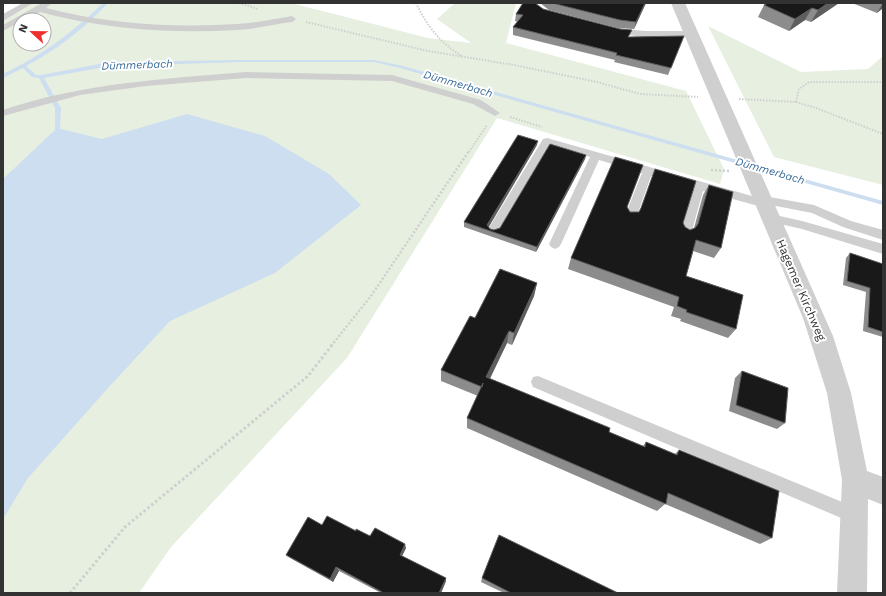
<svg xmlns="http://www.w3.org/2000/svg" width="886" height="596" font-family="'Work Sans',sans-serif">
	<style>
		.green { fill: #e7efe0; fill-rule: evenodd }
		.water { fill: #ccdeef }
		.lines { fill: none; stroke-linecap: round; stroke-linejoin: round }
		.stream { fill: #ccdeef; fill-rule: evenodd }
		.path-far2 { stroke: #cfcfcf; stroke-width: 2; stroke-dasharray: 1.5 1.5; stroke-linecap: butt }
		.path-far1 { stroke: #cfcfcf; stroke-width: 2.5; stroke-dasharray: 2 2; stroke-linecap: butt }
		.path { stroke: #cfcfcf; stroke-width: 3; stroke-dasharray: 2.5 2.5; stroke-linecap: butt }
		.lane { fill: #cfcfcf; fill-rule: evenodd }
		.street { fill: #cfcfcf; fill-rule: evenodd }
		.wall { fill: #8c8c8c }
		.shaded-wall { fill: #5e5e5e }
		.building { fill: #191919; stroke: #5e5e5e }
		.labels { text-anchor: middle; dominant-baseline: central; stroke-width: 4; stroke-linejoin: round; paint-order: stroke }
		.far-water-label { font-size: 11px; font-style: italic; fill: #3a6c99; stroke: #fff }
		.street-label { font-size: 12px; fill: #323232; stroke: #fff }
	</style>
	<rect width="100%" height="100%" fill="#fff"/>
	<g class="green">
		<path d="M23 3H291L428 38 471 43 437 19 455 3H516L506 43 686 91 724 169 720 184 497 118 347 358 171 547 139 593H3V15ZM20 20H44V44H20Z"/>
		<path d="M708 26 801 72 868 69 883 56V185L774 157Z"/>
	</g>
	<path class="water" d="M187 114 265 136 329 174 361 205 275 273 170 321 108 388 28 478 3 519V179L57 128 102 139Z"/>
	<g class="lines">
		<path class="stream" d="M103 3H108C85 28 56 50 26 66L36 75H41L110 62 242 60H374L403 66 883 201V205L400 68 374 62H242L110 66 44 78 61 108 60 128 59 129H55V108L39 78 32 77 23 68 3 78V74C41 56 73 32 103 3Z"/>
		<g class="path-far2">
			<path d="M239 3 258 9"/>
			<path d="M416 3C427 26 440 43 462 56"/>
			<path d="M306 22 428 51 514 65 597 82 640 94 698 97"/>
			<path d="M739 99 796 102 816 108 883 134"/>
			<path d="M796 102 799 89 809 82H883"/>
			<path d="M510 117 542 127"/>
			<path d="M469 152 487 125"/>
		</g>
		<g class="path-far1">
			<path d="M711 170 730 171"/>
			<path d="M331 346 371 296 469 151"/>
		</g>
		<path class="path" d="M70 593 125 527 308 376 332 345"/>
		<g class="lane">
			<path d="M23 3H33L3 21V14Z"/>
			<path d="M42 3H52L46 8C108 24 173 28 237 24 256 23 274 19 292 16L296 19 292 22C274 24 256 29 237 30 171 34 104 29 40 12L25 20H20V22L3 31V25Z"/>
			<path d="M614 28 645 31H691L695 34 691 37H645L611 33 610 31 611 29Z"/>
			<path d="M246 72 392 75 481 100 500 113 495 116 473 104 392 81 246 78 146 86 80 95 3 116V110C82 83 164 79 246 72Z"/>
			<path d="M547 138 759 198 764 196 814 205 851 221 883 230V240L843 227 812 213 771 205 766 208 703 191 691 234 689 237 685 239 681 237 679 234 693 188 651 176 636 218 634 221 630 222 626 221 624 218 642 173 599 160 561 244 559 247 555 249 551 247 549 244 590 157 550 145 498 232 494 233 490 232 488 229 490 226 543 139Z"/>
			<path d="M771 214 802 221 883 244V254L802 229 767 221 765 218 767 215Z"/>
			<path d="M538 376 859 509 861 515 859 521 853 523 533 387 531 382 533 377Z"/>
		</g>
		<path class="street" d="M671 3H685L833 336 851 393 867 471 883 477V505L868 499 867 593H837L842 480 827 393 803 318Z"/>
	</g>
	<g class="wall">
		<path d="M540 3H646L634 29 618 28 549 10Z"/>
		<path d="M839 3 811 22 805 20 789 31 758 17 764 5Z"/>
		<path d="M852 3H883V8L877 13Z"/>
		<path d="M543 9 630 37 684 36 668 75 614 62 615 60 513 35V27L518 22 515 21 516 14Z"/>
		<path d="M537 145 488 227 490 229 494 230 500 228 586 155 585 159 536 252 464 227V222Z"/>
		<path d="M655 169 685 227 690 230 694 228 703 195 709 185 721 248 714 258 693 251 686 276 736 329 728 338 680 321 681 319 671 316 674 307 568 269 571 258 639 176 627 207 630 212H639L641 209Z"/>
		<path d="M850 253 883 264V337L863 331 866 292 843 285 846 258Z"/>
		<path d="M537 283 534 296 512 345 507 343 490 379 609 432 643 446 646 442 675 454 679 450 772 538 760 544 665 504 657 511 467 428V418L478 396 441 381V370L475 318Z"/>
		<path d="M742 371 785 423 777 429 729 411 735 378Z"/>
		<path d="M322 525 356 531 370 536 406 548 402 556 446 578V581L441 593H381L339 571 333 582 290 558 286 555Z"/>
		<path d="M482 578 618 593H504L481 582Z"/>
	</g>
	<g class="shaded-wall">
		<path d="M645 3H646L634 29 636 22Z"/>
		<path d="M828 3H839L811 22 818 10Z"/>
		<path d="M883 3V8L877 13Z"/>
		<path d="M812 8 805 20 789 31 795 19Z"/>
		<path d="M538 141 537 145 487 230V225Z"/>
		<path d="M586 155 585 159 536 252 537 247Z"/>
		<path d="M537 283 534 296 512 345 514 333Z"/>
		<path d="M509 331 507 343 485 388 486 377Z"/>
		<path d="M405 544 406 548 401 558 400 555Z"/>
		<path d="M336 567 339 571 333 582 330 579Z"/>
		<path d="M446 578V581L441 593H439Z"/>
	</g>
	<g class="building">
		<path d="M523 3H535L543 9 620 29 632 30 628 37 684 36 671 68 616 55 617 53 513 27 523 15 516 14Z"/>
		<path d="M552 3H645L636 22 620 20Z"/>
		<path d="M768 3H828L818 10 812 8 795 19 764 5Z"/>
		<path d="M518 135 538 141 487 225 490 229 494 230 500 228 550 144 586 155 537 247 464 222Z"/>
		<path d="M615 157 643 165 627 207 630 212H639L641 208 655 169 696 181 683 223 685 227 690 230 695 228 698 224 709 185 733 192 721 248 696 240 686 276 743 295 736 329 686 312 687 310 677 306 679 297 571 258Z"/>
		<path d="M850 253 883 264V332L868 327 870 288 847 281Z"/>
		<path d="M500 269 537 283 514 333 509 331 486 377 610 428 609 432 645 447 646 442 677 455 679 450 779 491 772 538 668 493 666 504 467 418 483 383 482 387 441 370 470 316 475 318Z"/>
		<path d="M742 371 788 388 785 423 736 405Z"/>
		<path d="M327 516 356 531V529L370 536 375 528 405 544 400 555 446 578 439 593H382V592L336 567 330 579 286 555 308 517 322 525Z"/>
		<path d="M499 535 618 593H511L482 578Z"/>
	</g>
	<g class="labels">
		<g class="far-water-label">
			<text transform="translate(137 65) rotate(-2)">Dümmerbach</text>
			<text transform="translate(458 84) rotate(16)">Dümmerbach</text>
			<text transform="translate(770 171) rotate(16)">Dümmerbach</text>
		</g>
		<g class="street-label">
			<text transform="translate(801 290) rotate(67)">Hagemer Kirchweg</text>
		</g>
	</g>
	<rect width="886" height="596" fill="none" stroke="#323232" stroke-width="8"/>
	<g transform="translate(32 32) rotate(292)"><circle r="19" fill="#ffffff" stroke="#adadad"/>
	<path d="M0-3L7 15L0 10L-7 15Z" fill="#ee312f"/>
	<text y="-6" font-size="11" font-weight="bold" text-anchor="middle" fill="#323232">N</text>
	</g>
</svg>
